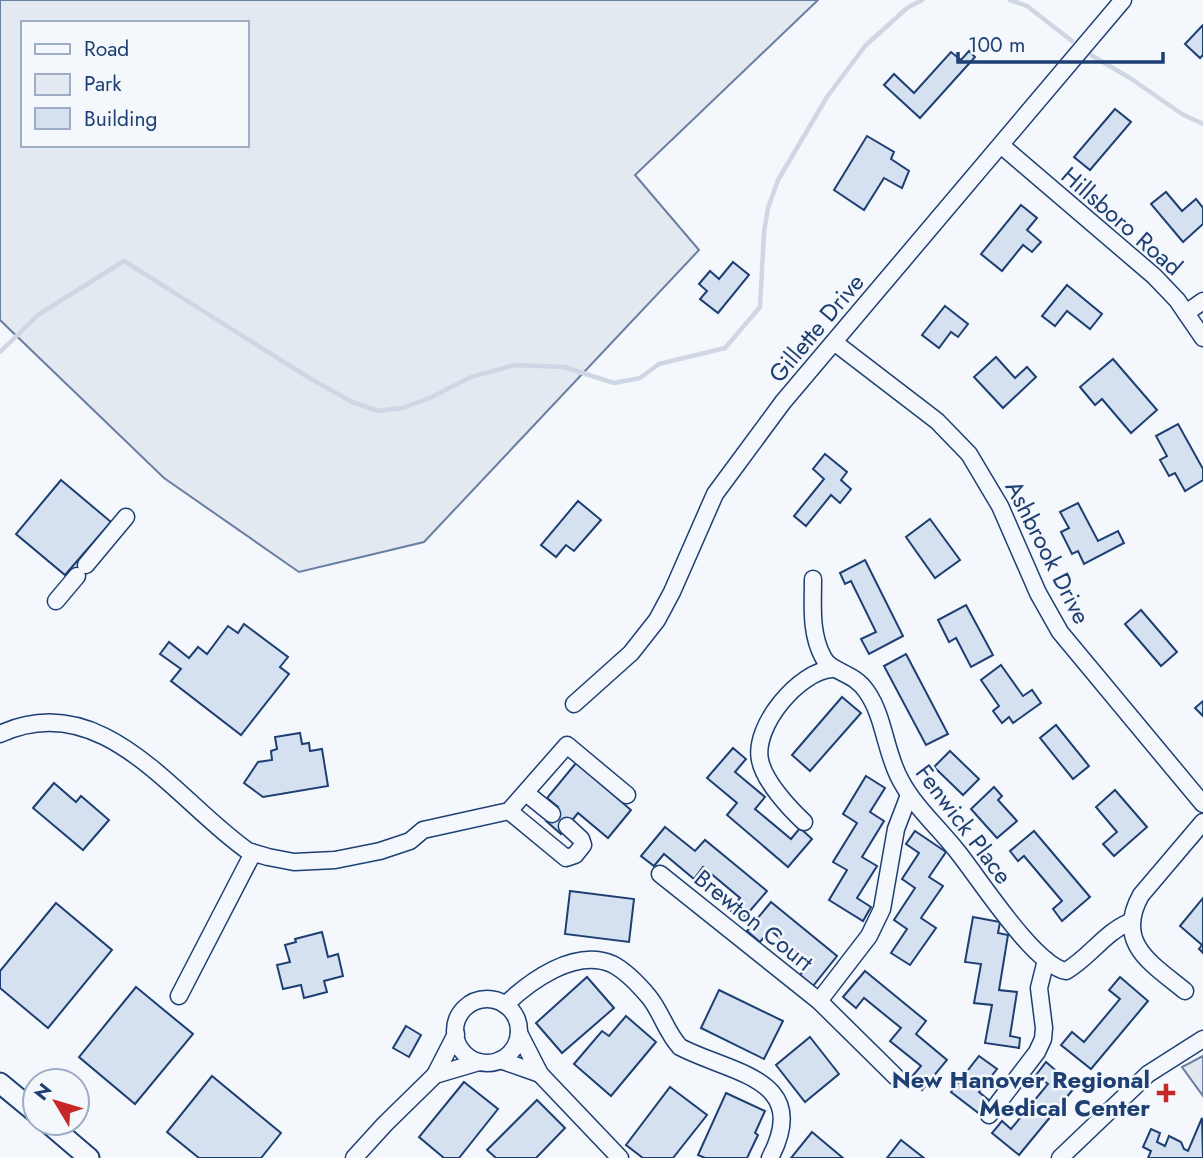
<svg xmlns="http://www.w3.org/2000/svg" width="1203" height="1158" font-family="Jost,sans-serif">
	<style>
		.green { fill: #e3e9f0; stroke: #687fa3; stroke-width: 2; fill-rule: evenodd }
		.parking { fill: #e3e8f0; stroke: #687fa3; stroke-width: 2 }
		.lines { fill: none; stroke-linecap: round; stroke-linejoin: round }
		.stream { stroke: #cfd7e4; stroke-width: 4.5 }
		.building { fill: #d5e0f0; stroke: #1d3f73; stroke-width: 2 }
		.minor-casing { stroke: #1d3f73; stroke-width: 19 }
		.major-casing { stroke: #1d3f73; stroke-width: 23 }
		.minor { stroke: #f4f7fb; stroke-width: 16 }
		.major { stroke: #f4f7fb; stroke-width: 19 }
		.poi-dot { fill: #c62828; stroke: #f4f7fb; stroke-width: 2.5 }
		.labels { text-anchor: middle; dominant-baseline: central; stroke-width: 5; stroke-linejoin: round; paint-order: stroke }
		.street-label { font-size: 24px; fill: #1d3f73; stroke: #f4f7fb }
		.poi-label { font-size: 24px; font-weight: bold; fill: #1d3f73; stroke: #f4f7fb; text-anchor: end }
	</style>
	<rect width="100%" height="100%" fill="#f4f7fb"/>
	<path class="green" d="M0 0H818L635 175 699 250 424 542 299 572 164 478 0 320ZM23 23H247V145H23Z"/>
	<path class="parking" d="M1203 1056V1096L1182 1067Z"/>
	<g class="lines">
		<g class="stream">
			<path d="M1010 0 1027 6 1072 41"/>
			<path d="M1091 55 1130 78 1182 114 1203 124"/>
			<path d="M0 352 38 315 124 261 306 376 352 402 378 411 402 408 430 398 471 377 515 365 564 367 614 383 640 378 659 364 725 348 760 307 764 232 768 208 778 180 827 97 865 46 907 8 922 0"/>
		</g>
	</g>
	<g class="building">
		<path d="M1203 25V55L1200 58 1185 44Z"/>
		<path d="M969 51 975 57 920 118 884 85 894 74 914 93 951 52 961 60Z"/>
		<path d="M1115 109 1131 122 1090 170 1074 157Z"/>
		<path d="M867 136 894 152 891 159 909 171 902 188 884 178 864 210 834 190Z"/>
		<path d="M1166 192 1182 211 1196 199 1203 208V224L1183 242 1151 204Z"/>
		<path d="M1021 205 1037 218 1027 230 1041 242 1032 252 1023 245 1002 271 981 254Z"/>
		<path d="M733 262 749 275 718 313 700 299 707 291 699 284 710 271 719 279Z"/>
		<path d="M1067 285 1102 314 1090 329 1067 311 1055 326 1042 316Z"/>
		<path d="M945 306 968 324 958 337 951 332 939 348 922 335Z"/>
		<path d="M996 357 1015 378 1027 367 1036 377 1003 408 974 377Z"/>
		<path d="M1113 359 1157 410 1131 433 1102 399 1095 405 1080 387Z"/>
		<path d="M1178 424 1203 469V480L1185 491 1175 473 1169 476 1160 460 1167 456 1156 436Z"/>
		<path d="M825 454 847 472 841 480 851 489 840 503 831 495 806 526 794 516 824 479 813 469Z"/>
		<path d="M61 480 111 522 65 575 16 534Z"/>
		<path d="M578 501 601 520 574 551 566 545 556 557 541 545Z"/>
		<path d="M1078 503 1098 541 1118 531 1124 543 1084 564 1078 551 1072 554 1061 532 1069 528 1060 512Z"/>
		<path d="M930 519 960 560 935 578 906 537Z"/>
		<path d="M865 560 903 636 869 654 861 639 876 632 851 581 845 584 840 573Z"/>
		<path d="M966 605 993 655 971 667 956 638 949 642 938 620Z"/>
		<path d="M1141 610 1177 652 1161 666 1125 624Z"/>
		<path d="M244 624 288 657 280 667 289 674 241 735 171 681 181 669 160 654 169 642 189 658 198 647 207 654 228 626 238 633Z"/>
		<path d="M906 654 948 734 926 745 884 666Z"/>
		<path d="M1001 665 1023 696 1032 690 1041 703 1013 723 1009 717 1002 723 993 711 999 706 981 680Z"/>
		<path d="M842 697 861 713 810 771 792 755Z"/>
		<path d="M1203 701V716L1195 708Z"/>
		<path d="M1056 725 1089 766 1073 779 1040 738Z"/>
		<path d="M300 733 302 744 309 743 310 751 322 749 328 786 263 797 244 783 258 762 272 760 271 751 277 749 275 737Z"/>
		<path d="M733 748 746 759 735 772 765 797 755 809 791 839 800 828 812 839 788 867 727 815 737 803 707 778Z"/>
		<path d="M950 751 979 779 963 795 934 767Z"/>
		<path d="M576 763 631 810 608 838 578 813 561 834 546 821 558 807 547 798Z"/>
		<path d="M866 776 885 788 870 812 884 821 862 857 877 866 857 898 871 907 863 921 829 900 847 870 833 862 857 823 843 814Z"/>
		<path d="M54 783 76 802 81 796 109 820 83 850 33 808Z"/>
		<path d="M994 787 1002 796 998 800 1017 821 997 838 971 809Z"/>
		<path d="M1115 790 1147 827 1114 856 1103 844 1117 832 1096 807Z"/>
		<path d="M665 827 695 851 705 840 767 891 742 920 730 910 740 898 703 867 694 879 664 854 654 866 641 856Z"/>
		<path d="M915 831 946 852 929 877 943 886 921 918 936 928 910 965 891 953 907 929 894 920 915 888 902 879 919 853 906 844Z"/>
		<path d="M1034 831 1090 897 1062 921 1053 909 1062 901 1024 856 1018 861 1010 851Z"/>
		<path d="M570 891 634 899 629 942 565 934Z"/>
		<path d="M1203 898V953L1199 949 1202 945 1180 926Z"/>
		<path d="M771 902 837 956 813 986 800 975 810 963 770 930 760 942 747 931Z"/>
		<path d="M56 903 112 950 48 1028 0 988V971Z"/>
		<path d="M973 917 1000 922 998 933 1008 935 999 990 1017 992 1010 1036 1020 1038 1019 1048 985 1043 992 1005 974 1003 981 964 965 962Z"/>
		<path d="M322 932 328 957 338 954 343 976 324 981 327 992 304 998 301 985 283 989 277 965 290 962 285 945 296 942 295 939Z"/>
		<path d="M865 971 926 1021 916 1034 947 1060 922 1090 910 1079 921 1066 890 1041 901 1028 864 998 856 1008 843 997Z"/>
		<path d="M587 977 614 1008 562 1053 536 1023Z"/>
		<path d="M1120 977 1148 1001 1091 1069 1061 1045 1072 1032 1084 1042 1120 999 1109 990Z"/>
		<path d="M136 987 193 1034 135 1104 79 1057Z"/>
		<path d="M719 990 783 1021 764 1059 701 1028Z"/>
		<path d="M626 1016 656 1042 611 1096 574 1064 602 1031 609 1036Z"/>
		<path d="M406 1026 421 1035 409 1057 393 1048Z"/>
		<path d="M810 1037 839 1074 805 1102 776 1065Z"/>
		<path d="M979 1056 997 1069 979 1092 991 1102 981 1115 951 1092Z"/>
		<path d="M1046 1062 1075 1087 1019 1155 992 1133 1002 1121 1011 1129 1048 1084 1036 1075Z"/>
		<path d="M212 1076 281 1133 261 1158H199L167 1132Z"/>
		<path d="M464 1082 498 1109 459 1158H444L419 1137Z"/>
		<path d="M670 1087 707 1115 673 1158H643L626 1145Z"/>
		<path d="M726 1093 765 1111 755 1133 758 1135 747 1158H705L698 1155Z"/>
		<path d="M537 1100 565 1128 536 1158H496L487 1150Z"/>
		<path d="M1202 1118 1203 1158H1148L1151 1151 1143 1147 1151 1129 1160 1133 1157 1142 1165 1146 1169 1136 1181 1142 1184 1149 1188 1151Z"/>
		<path d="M812 1132 843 1158H791Z"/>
		<path d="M901 1140 924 1158H887Z"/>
	</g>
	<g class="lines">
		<g class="minor-casing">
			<g id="minor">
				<path d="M1002 146 1154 276 1177 300 1203 338"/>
				<path d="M1186 313 1203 301"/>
				<path d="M834 342 937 421 969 454 1000 506 1038 593 1060 632 1203 804"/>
				<path d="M86 565 126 517"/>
				<path d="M813 579C813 605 810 633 823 657 831 673 853 671 867 692 885 718 885 753 901 781 915 807 938 827 957 851 979 878 1034 965 1066 971 1090 957 1105 932 1130 922"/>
				<path d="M56 601 77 576"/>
				<path d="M574 704 631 653 657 620 672 592 715 494 783 402 1123 0"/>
				<path d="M0 734C103 686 175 800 248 851L268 857 294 862 335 860 380 851 410 841 423 830 509 811 567 745 627 795"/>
				<path d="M526 793 552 814"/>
				<path d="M509 811 566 858 575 855 583 845 581 839 567 826"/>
				<path d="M804 822C789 808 764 781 760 760 753 726 799 671 832 669"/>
				<path d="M660 874 819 1001 896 1077"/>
				<path d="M1185 991C1152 964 1114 943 1141 895L1203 822"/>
				<path d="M179 996 253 853"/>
				<circle cx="487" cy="1031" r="32"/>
				<path d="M819 1001 869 936 882 909 896 829 909 795"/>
				<path d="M505 1005C530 981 575 948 612 964 626 971 639 985 649 997 662 1013 666 1032 680 1047 732 1074 812 1078 770 1158"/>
				<path d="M456 1034 435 1075 479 1062"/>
				<path d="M500 1060 540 1074 519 1033"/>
				<path d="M540 1074 620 1158"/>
				<path d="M989 1115 1037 1052 1043 1039 1044 1028 1039 988 1046 960"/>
				<path d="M354 1158 385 1124 435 1075"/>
				<path d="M1060 1158 1148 1074 1203 1039"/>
			</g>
		</g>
		<g class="major-casing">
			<g id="major">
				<path d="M0 1083 35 1112"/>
				<path d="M48 1123 89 1158"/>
			</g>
		</g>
		<use href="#minor" class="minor"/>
		<use href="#major" class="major"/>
	</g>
	<path class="poi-dot" d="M1162.5 1082.5h7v7h7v7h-7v7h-7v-7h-7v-7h7z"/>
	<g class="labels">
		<g class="street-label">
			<text transform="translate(1122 221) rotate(41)">Hillsboro Road</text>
			<text transform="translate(816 328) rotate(-50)">Gillette Drive</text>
			<text transform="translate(1048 552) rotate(63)">Ashbrook Drive</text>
			<text transform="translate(964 824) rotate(53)">Fenwick Place</text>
			<text transform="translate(754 920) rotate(39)">Brewton Court</text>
		</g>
		<g class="poi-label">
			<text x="1150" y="1079">New Hanover Regional<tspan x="1150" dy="28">Medical Center</tspan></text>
		</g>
	</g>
	<rect x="21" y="21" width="228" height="126" fill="#f4f7fb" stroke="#9eadc5" stroke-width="2"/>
	<rect x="35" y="44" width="35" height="10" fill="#f4f7fb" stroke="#9eadc5" stroke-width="2"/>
	<text x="84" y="56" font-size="21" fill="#1d3f73">Road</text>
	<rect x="35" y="74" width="35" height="21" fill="#e3e9f0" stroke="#9eadc5" stroke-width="2"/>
	<text x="84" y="91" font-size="21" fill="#1d3f73">Park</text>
	<rect x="35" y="108" width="35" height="21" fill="#d5e0f0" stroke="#9eadc5" stroke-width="2"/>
	<text x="84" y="126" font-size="21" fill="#1d3f73">Building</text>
	<g transform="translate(56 1102) rotate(308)"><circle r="33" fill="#f4f7fb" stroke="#9eadc5" stroke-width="2"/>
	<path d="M0-5L12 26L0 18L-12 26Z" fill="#c62828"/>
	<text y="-10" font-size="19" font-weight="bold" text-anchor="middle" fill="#1d3f73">N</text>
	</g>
	<path d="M958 52v10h205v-10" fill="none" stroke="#1d3f73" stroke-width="3.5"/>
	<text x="968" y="52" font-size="21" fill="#1d3f73" stroke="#f4f7fb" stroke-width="5" paint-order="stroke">100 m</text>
</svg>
